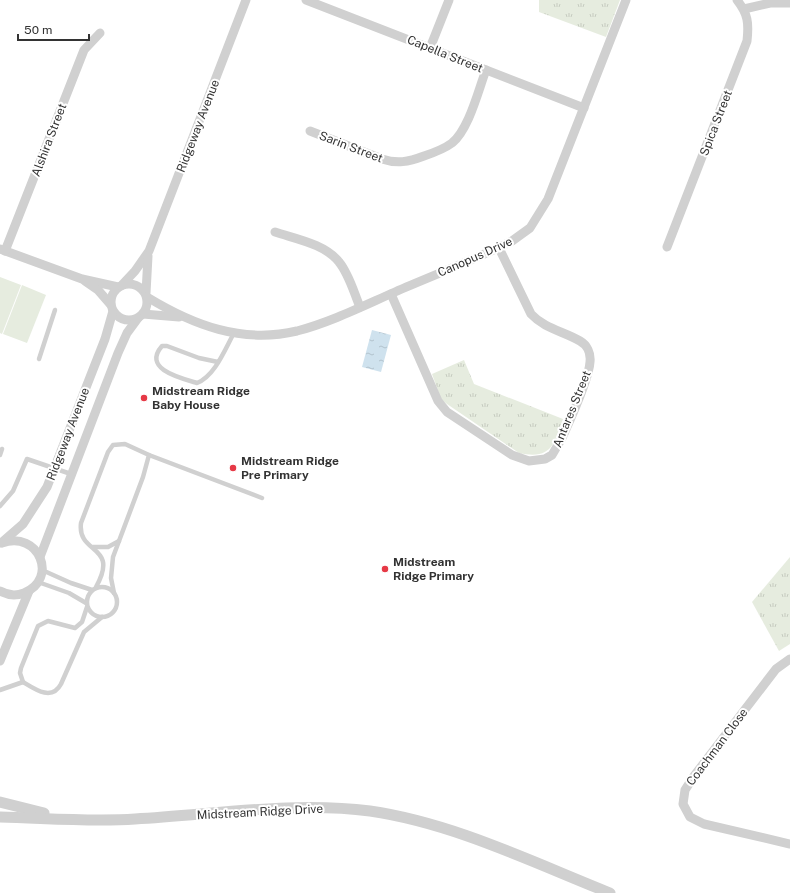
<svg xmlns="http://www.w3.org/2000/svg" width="790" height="893" font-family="'Public Sans',sans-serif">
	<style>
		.park { fill: url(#park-tufts) }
		.garden { fill: #e6ecdf }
		.water { fill: url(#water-ripples) }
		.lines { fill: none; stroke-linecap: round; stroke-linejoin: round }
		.service { stroke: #d0d0d0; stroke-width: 4.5 }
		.minor { stroke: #d0d0d0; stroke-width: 9 }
		.tertiary { stroke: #d0d0d0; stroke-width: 11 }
		.poi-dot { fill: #e63946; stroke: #fff; stroke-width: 1.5 }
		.labels { text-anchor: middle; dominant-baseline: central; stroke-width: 4; stroke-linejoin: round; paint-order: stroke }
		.street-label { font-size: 12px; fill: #333; stroke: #fff }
		.poi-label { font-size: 12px; font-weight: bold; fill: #333; stroke: #fff; text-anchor: start }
	</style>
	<defs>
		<pattern id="park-tufts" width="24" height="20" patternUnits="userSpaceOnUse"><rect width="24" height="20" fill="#e6ecdf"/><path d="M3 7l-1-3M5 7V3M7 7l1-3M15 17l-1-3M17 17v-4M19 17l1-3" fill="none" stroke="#c6cbc0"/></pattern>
		<pattern id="water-ripples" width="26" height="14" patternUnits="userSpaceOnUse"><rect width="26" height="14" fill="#cfe2ee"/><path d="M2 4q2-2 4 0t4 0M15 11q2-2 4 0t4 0" fill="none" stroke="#b2c2cd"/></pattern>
	</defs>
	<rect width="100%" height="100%" fill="#fff"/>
	<g class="park">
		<path d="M539 0H620L606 37 539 12Z"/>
		<path d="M464 360 474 384 563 419C554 444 552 460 519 453L447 404 441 399 432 374Z"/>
		<path d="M790 557V644L779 651 752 602Z"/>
	</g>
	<g class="garden">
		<path d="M0 277 21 285 2 334 0 333Z"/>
		<path d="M22 285 46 295 27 343 3 334Z"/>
	</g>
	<path class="water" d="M372 330 391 335 381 372 362 367Z"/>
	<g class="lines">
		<g class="service">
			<path d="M39 359 55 310"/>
			<path d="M218 362 199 358 167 346H162C142 369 180 378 197 383 215 376 225 349 234 333"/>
			<path d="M0 455 2 449"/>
			<path d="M149 455 262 498"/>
			<path d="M0 506 13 491 27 459 71 474"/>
			<path d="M93 547H108L119 541"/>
			<path d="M42 570 71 583 92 590"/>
			<path d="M38 582 69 593 86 603"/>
			<circle cx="102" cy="602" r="15"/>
			<path d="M96 587C120 544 77 555 81 523L108 452 113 445 125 444 149 455 143 477 113 557 111 578 114 593"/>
			<path d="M87 607 82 622 75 628 48 621 38 626 21 668 20 673 23 682C36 690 52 701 61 684L84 632 102 617"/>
			<path d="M0 690 23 682"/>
		</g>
		<g class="minor">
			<path d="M306 0 584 108"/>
			<path d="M744 9 770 3H790"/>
			<path d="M430 48 449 0"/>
			<path d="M310 131 382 159C397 164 408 162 424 156 433 153 444 149 452 143 469 129 478 91 486 70"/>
			<path d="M275 232C296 239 325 244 339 262 349 274 354 293 360 307"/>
			<path d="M667 247 747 41C749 23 748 14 737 0"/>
			<path d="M0 249 82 279 118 287"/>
			<path d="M5 251 84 50 100 33"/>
			<path d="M85 281 98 290 111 305"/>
			<circle cx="129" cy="302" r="18"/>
			<path d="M121 286 135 271 149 251 246 0"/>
			<path d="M146 293 148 256"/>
			<path d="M391 294 438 401 447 412 512 455 529 461 545 459 552 455 562 438C570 420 589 380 590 362 591 353 587 345 580 341 563 331 545 329 531 314L499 248"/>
			<path d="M147 297C193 325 242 344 297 331 331 322 363 306 395 292 434 275 474 260 512 241L530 228 548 199 626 0"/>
			<path d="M143 314 179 317"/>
			<path d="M1 543 23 524 47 487 105 339 113 311"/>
			<path d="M40 557 118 353 127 333 138 318"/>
			<path d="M0 591C7 595 16 596 24 593 59 579 39 530 2 543"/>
			<path d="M790 659 776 669 694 776 685 790 683 804 690 817 704 824 790 844"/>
			<path d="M0 661 29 591"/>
		</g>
		<g class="tertiary">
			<path d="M0 802 44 813"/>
			<path d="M0 817C45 818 90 822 135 819 212 815 293 801 370 811 453 823 532 862 610 893"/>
		</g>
	</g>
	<g class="poi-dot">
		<circle cx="144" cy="398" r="4"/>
		<circle cx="233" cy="468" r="4"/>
		<circle cx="385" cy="569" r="4"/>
	</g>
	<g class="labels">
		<g class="street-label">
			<text transform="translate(445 54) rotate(22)">Capella Street</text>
			<text transform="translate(716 123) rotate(-69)">Spica Street</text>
			<text transform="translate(198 126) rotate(-69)">Ridgeway Avenue</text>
			<text transform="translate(49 140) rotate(-69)">Alshira Street</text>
			<text transform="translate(351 147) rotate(21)">Sarin Street</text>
			<text transform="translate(475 257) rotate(-24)">Canopus Drive</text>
			<text transform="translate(572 409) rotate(-68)">Antares Street</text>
			<text transform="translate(68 434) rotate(-69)">Ridgeway Avenue</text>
			<text transform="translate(717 747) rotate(-53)">Coachman Close</text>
			<text transform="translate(260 812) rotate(-3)">Midstream Ridge Drive</text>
		</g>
		<g class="poi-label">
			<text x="152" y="391">Midstream Ridge<tspan x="152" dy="14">Baby House</tspan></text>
			<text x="241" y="461">Midstream Ridge<tspan x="241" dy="14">Pre Primary</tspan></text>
			<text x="393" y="562">Midstream<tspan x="393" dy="14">Ridge Primary</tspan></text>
		</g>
	</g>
	<path d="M18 34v6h71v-6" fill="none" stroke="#333333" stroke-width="2"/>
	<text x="24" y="34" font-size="12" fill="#333333" stroke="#ffffff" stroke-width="3" paint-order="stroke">50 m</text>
</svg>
